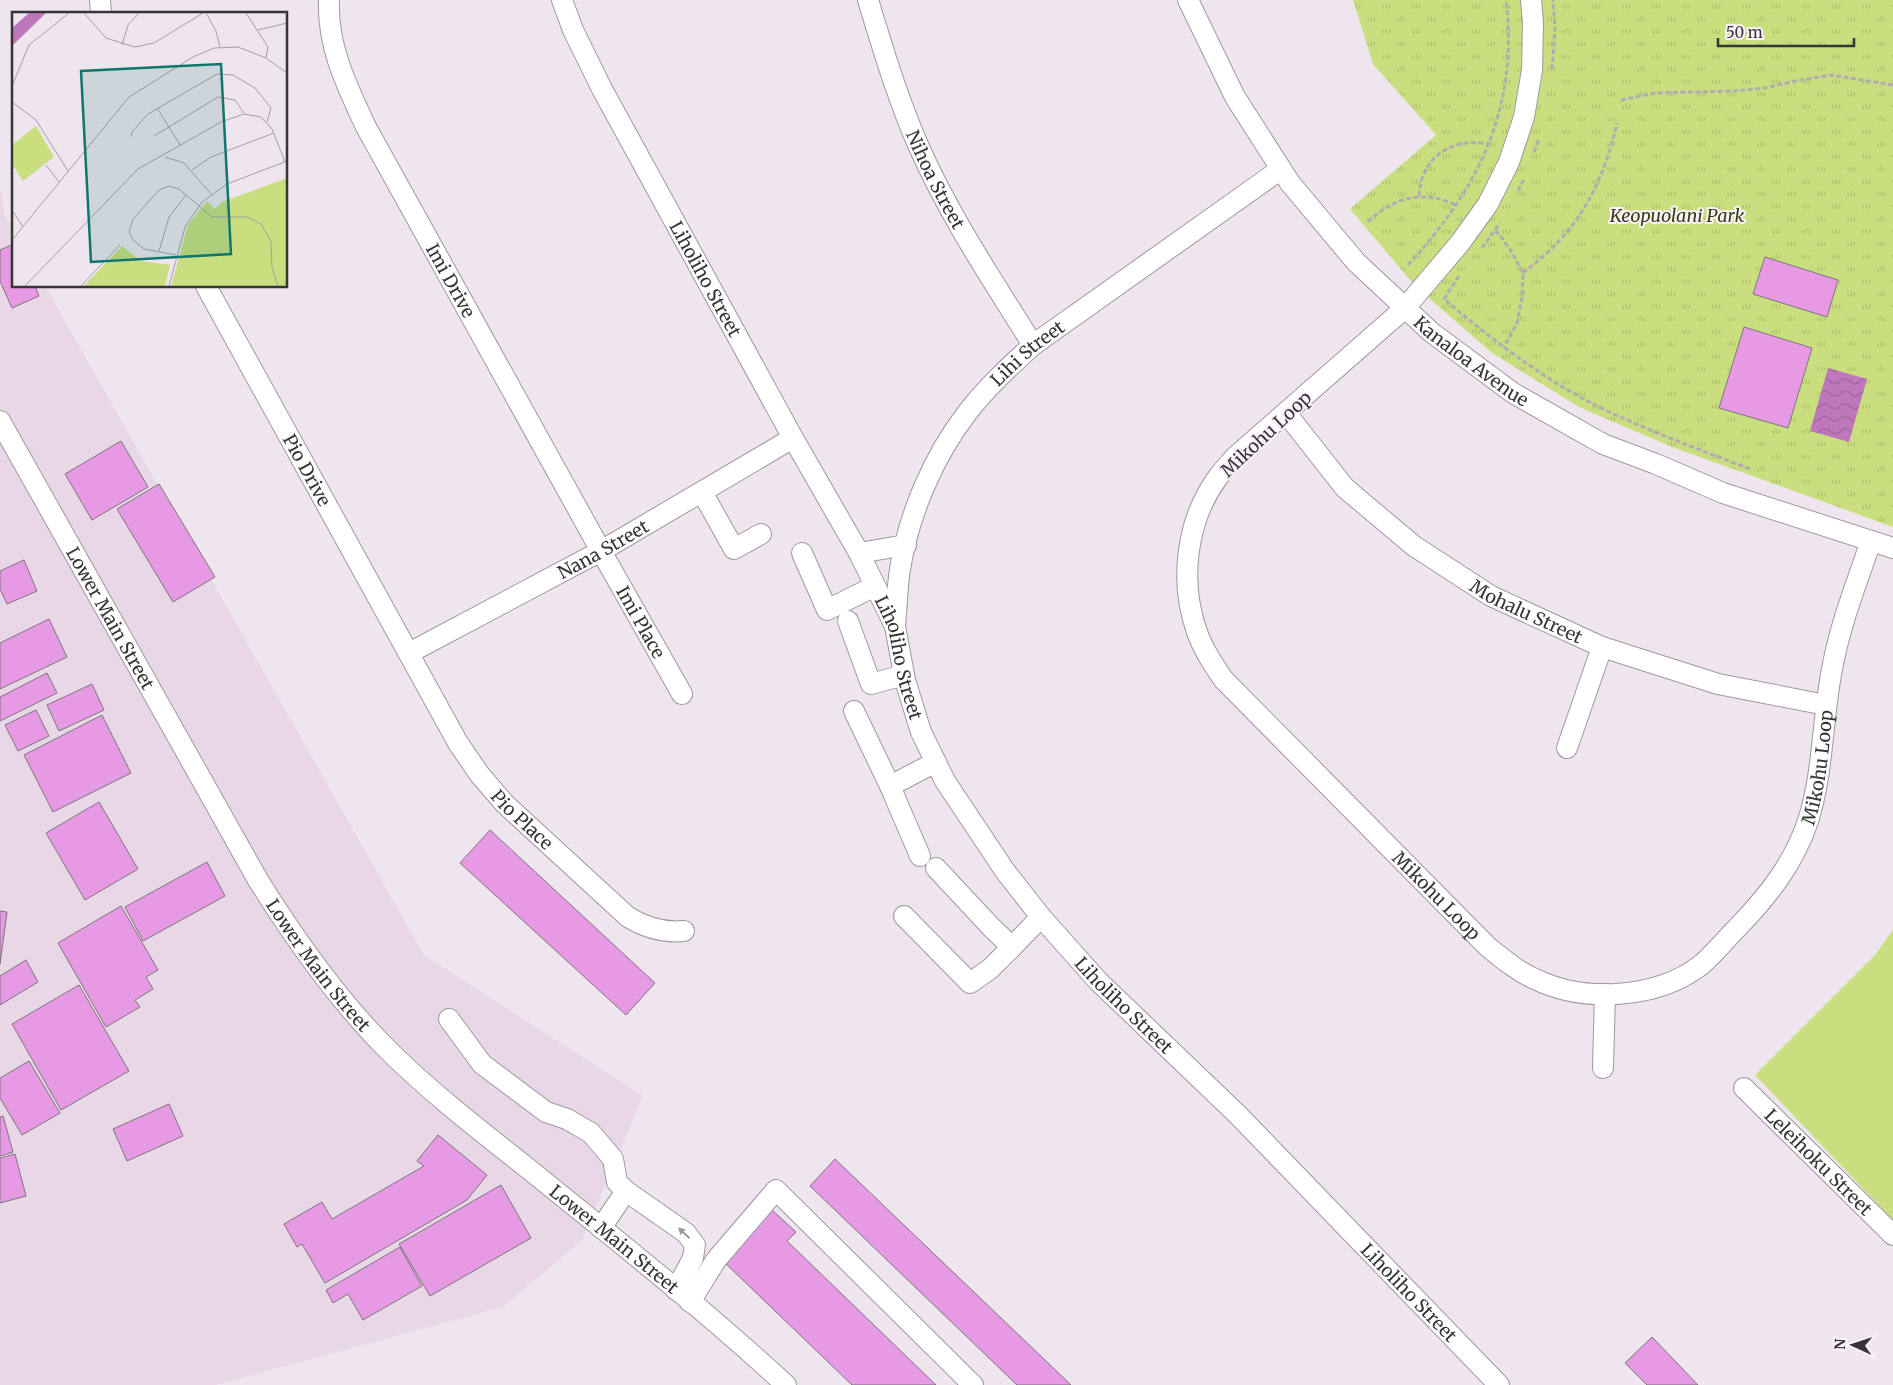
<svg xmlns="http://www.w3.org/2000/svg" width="1893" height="1385" font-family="Merriweather,serif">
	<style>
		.built { fill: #e8d8e7 }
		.park { fill: url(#park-tufts) }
		.garden { fill: #c9df7f }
		.water { fill: url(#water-waves) }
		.building { fill: #e69ae3; stroke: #7d747c }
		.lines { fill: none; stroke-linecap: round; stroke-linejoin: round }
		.minor-casing { stroke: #a0979f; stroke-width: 22 }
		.path { stroke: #b2abb2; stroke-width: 3; stroke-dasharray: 5 2.5; stroke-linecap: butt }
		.minor { stroke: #fff; stroke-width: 20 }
		.oneway { fill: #9b9a9b }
		.labels { text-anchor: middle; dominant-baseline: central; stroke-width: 4; stroke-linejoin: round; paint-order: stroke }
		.street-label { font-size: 18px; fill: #373437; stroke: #fcf2fc }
		.park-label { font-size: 18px; font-style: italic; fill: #333c12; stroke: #fcf2fc }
		.inset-road { fill: none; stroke: #a59ea5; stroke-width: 1 }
		.view { fill: #0f766e; fill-opacity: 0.15; stroke: #0f766e; stroke-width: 2.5 }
		.inset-edge { fill: none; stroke: #373437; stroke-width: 2.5 }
	</style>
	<defs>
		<pattern id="park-tufts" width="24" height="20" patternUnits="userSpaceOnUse" patternTransform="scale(1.25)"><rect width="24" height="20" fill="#c9df7f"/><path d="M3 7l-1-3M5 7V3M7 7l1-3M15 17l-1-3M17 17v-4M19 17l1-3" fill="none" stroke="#adc06e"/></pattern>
		<pattern id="water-waves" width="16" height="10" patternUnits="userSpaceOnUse" patternTransform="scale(1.25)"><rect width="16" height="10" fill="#bf77bc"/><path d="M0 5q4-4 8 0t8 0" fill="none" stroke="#9c629a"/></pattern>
	</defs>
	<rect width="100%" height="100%" fill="#efe5ee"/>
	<path class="built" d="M0 187 5 216 14 231V286H45L424 955 643 1096 582 1240 503 1307 215 1385H0Z"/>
	<path class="park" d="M1353 0H1893V527L1672 447 1579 407 1492 353 1416 287 1350 209 1436 135 1373 64Z"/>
	<path class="garden" d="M1893 930V1220L1755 1075 1875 955Z"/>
	<path class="water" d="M1828 368 1867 379 1849 442 1810 431Z"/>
	<g class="building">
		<path d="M14 244V286H35L39 296 12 308 0 281V250Z"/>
		<path d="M1765 257 1838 280 1827 317 1753 294Z"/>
		<path d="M1744 327 1812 348 1788 428 1719 408Z"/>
		<path d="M121 441 148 487 92 520 65 474Z"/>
		<path d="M159 484 215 577 173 602 117 509Z"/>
		<path d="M24 560 37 591 7 604 0 589V571Z"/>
		<path d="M49 619 67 657 0 689V643Z"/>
		<path d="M47 673 57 693 0 721V697Z"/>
		<path d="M92 684 104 710 59 731 47 705Z"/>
		<path d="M36 710 49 736 18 751 5 725Z"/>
		<path d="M102 715 131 773 53 812 24 755Z"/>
		<path d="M99 802 138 869 85 900 46 833Z"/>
		<path d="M490 830 655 983 626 1015 460 863Z"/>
		<path d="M207 862 225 896 143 941 125 907Z"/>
		<path d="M121 906 158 970 146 977 153 989 135 1000 140 1007 106 1027 58 943Z"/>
		<path d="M0 911 7 912 0 964Z"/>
		<path d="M26 960 38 982 0 1005V976Z"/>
		<path d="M79 985 129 1071 61 1110 12 1024Z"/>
		<path d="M29 1061 60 1113 22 1135 0 1098V1078Z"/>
		<path d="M169 1104 183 1136 127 1161 113 1129Z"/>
		<path d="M3 1116 13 1152 0 1156V1117Z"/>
		<path d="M438 1135 487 1175 467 1200 325 1283 302 1244 297 1247 284 1224 322 1202 332 1219 424 1166 417 1161Z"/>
		<path d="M15 1154 26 1196 0 1203V1158Z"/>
		<path d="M835 1159 1071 1385H1017L810 1186Z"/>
		<path d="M501 1185 531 1238 430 1296 399 1244Z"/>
		<path d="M771 1209 796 1232 787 1241 936 1385H852L722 1260Z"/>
		<path d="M400 1247 422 1286 363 1320 348 1294 333 1303 326 1290Z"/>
		<path d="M1652 1337 1698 1385H1647L1625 1363Z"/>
	</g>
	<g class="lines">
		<g class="minor-casing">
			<g id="minor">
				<path d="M100 0 101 14"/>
				<path id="s1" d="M329 0C327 47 347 86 366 127L601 551 682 694"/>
				<path id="s2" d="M562 0 573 30 602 89 793 438 859 553 895 626 905 680 921 732 945 781 1005 871 1041 917 1098 981 1238 1115 1499 1385"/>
				<path id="s3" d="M868 0C883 49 898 100 919 147 950 217 993 281 1033 345"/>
				<path id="s4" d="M1188 0 1235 97 1290 183 1356 262 1431 332 1513 393 1603 444 1656 464 1723 493 1893 548"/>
				<path id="s5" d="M1531 0 1533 23 1532 70 1524 117 1509 162 1488 204 1460 243 1405 308 1235 457C1229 464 1223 470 1218 477 1186 521 1179 581 1197 632 1203 649 1213 664 1223 679L1488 947C1503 959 1517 971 1535 979 1584 1003 1657 999 1701 965 1714 954 1726 939 1738 927 1768 896 1794 863 1808 821 1824 771 1822 716 1833 664 1841 622 1857 582 1871 541"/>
				<path id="s6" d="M206 286 458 743 480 775 505 804 628 917C646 928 663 933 684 931"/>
				<path id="s7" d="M1286 413 1345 488 1414 546 1491 596 1602 647 1718 684 1826 705"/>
				<path id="s8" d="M0 421 258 880C296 941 339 1002 391 1053 438 1099 490 1138 541 1179 624 1246 708 1313 786 1385"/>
				<path d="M702 492 734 549 761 534"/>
				<path d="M802 553 827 610 875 586"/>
				<path d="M859 553 906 545"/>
				<path d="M848 621 871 684 904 675"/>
				<path id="s9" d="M895 626C897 607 897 588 900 569 909 514 933 457 967 413 986 388 1010 366 1033 345L1281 169"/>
				<path id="s10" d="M409 653 601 551 793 438"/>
				<path d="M854 711 890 786 936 762"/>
				<path d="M1567 748 1602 647"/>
				<path d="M890 786 920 856"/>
				<path d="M936 868 992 928 1012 947 1041 917"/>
				<path d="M904 916 970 983 990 969 1012 947"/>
				<path d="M449 1019 482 1064 546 1112 567 1119 591 1133 613 1159 617 1182 626 1191"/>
				<path d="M1603 1068 1605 994"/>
				<path id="s11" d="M1744 1088 1893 1235"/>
				<path d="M601 1228 626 1191 686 1233 695 1245 693 1258 676 1290"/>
				<path d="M690 1302 716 1260 776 1190 973 1385"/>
			</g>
		</g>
		<g class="path">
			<path d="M1552 69 1555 29 1553 0"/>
			<path d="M1621 100 1655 93 1734 91 1764 88 1800 80 1831 75 1893 85"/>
			<path d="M1534 152 1539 139"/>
			<path d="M1518 191 1524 179"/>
			<path d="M1419 196C1421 157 1451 137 1489 144"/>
			<path d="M1368 222C1393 197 1425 189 1457 206"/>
			<path d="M1495 231 1499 234 1511 251 1523 273 1522 298 1517 323 1504 347"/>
			<path d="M1482 248 1500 223"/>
			<path d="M1408 265C1479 188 1519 107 1506 0"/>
			<path d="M1523 273C1533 265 1543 257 1552 248 1587 215 1607 169 1617 123"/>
			<path d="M1459 276 1444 299C1491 339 1542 378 1597 406 1646 430 1698 449 1750 469"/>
		</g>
		<use href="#minor" class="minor"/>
	</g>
	<defs><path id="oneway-solid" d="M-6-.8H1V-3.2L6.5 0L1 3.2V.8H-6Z" transform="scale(1.25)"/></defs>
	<use class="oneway" href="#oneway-solid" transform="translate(684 1233) rotate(-137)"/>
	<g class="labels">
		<g class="street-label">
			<text stroke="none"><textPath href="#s3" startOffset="192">Nihoa Street</textPath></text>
			<text stroke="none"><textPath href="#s2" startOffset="314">Liholiho Street</textPath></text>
			<text stroke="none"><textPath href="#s1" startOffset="309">Imi Drive</textPath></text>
			<text stroke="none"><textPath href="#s9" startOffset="314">Lihi Street</textPath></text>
			<text stroke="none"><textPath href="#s4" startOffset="465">Kanaloa Avenue</textPath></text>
			<text transform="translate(1266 434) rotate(-43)">Mikohu Loop</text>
			<text stroke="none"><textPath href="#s6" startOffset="210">Pio Drive</textPath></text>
			<text stroke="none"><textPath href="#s10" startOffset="220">Nana Street</textPath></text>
			<text stroke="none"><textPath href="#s7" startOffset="316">Mohalu Street</textPath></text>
			<text stroke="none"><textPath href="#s8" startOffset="226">Lower Main Street</textPath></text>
			<text stroke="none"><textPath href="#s1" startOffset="700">Imi Place</textPath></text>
			<text stroke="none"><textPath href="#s2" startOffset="741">Liholiho Street</textPath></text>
			<text stroke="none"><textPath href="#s5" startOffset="1658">Mikohu Loop</textPath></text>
			<text stroke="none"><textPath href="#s6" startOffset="622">Pio Place</textPath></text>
			<text stroke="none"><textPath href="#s5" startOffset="1118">Mikohu Loop</textPath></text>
			<text stroke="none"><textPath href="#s8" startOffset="631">Lower Main Street</textPath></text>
			<text stroke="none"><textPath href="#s2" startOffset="1161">Liholiho Street</textPath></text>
			<text stroke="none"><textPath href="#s11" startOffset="105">Leleihoku Street</textPath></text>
			<text stroke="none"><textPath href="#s8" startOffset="1036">Lower Main Street</textPath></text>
			<text stroke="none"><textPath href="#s2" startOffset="1566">Liholiho Street</textPath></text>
		</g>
		<g class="park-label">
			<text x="1677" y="215">Keopuolani Park</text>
		</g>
	</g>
	<g transform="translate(12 12)">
		<rect width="275" height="275" fill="#efe5ee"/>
		<path d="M24 114 42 145 11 169 0 152V133ZM275 166V274H159L176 213 195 189 203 197 210 190Z" fill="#c9df7f"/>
		<path d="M16 126H19L33 150 14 156 0 149V137ZM267 182 275 184 267 201 250 193 255 186ZM110 234 129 249 158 253 153 274H72Z" fill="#c9df7f"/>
		<path d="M17 1H34L0 34V16Z" fill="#bf77bc"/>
		<path class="inset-road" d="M72 1 94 26 123 35 142 31 191 1M194 1 204 19 208 35M246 18 275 11M110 33 116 13 127 1M254 46 275 61M0 74 17 33 57 1M0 90 24 108 56 159M145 96 169 134M142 124 206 85 223 88 232 101M119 125 120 120 136 102 205 62 221 63 243 76 259 96 255 110M153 145 172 151 199 182M34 153 47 170M180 158 199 145 262 121M0 198 11 215M0 228 117 85 181 45 202 36 226 35 254 46 256 35 234 1M147 239 157 205 174 183M164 243 132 237 121 228 117 220 121 207 147 178 157 174 167 177 200 205H235L249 212 259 230 260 256 266 274M13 274 126 157 209 110 232 102 249 105 260 117 273 150M69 274 108 233M157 274 173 215 190 190 215 172 275 149"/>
		<path class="view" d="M209 52 219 242 79 250 69 59Z"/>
		<rect width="275" height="275" class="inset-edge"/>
	</g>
	<g transform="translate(1853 1345) rotate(273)" stroke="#fcf2fc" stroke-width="4" paint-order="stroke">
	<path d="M0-4L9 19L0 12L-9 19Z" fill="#373437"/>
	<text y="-8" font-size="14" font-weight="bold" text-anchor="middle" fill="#373437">N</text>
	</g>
	<path d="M1718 38v8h136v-8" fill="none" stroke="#373437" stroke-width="2.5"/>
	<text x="1726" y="38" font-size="15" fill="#373437" stroke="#fcf2fc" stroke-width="4" paint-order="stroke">50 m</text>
</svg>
